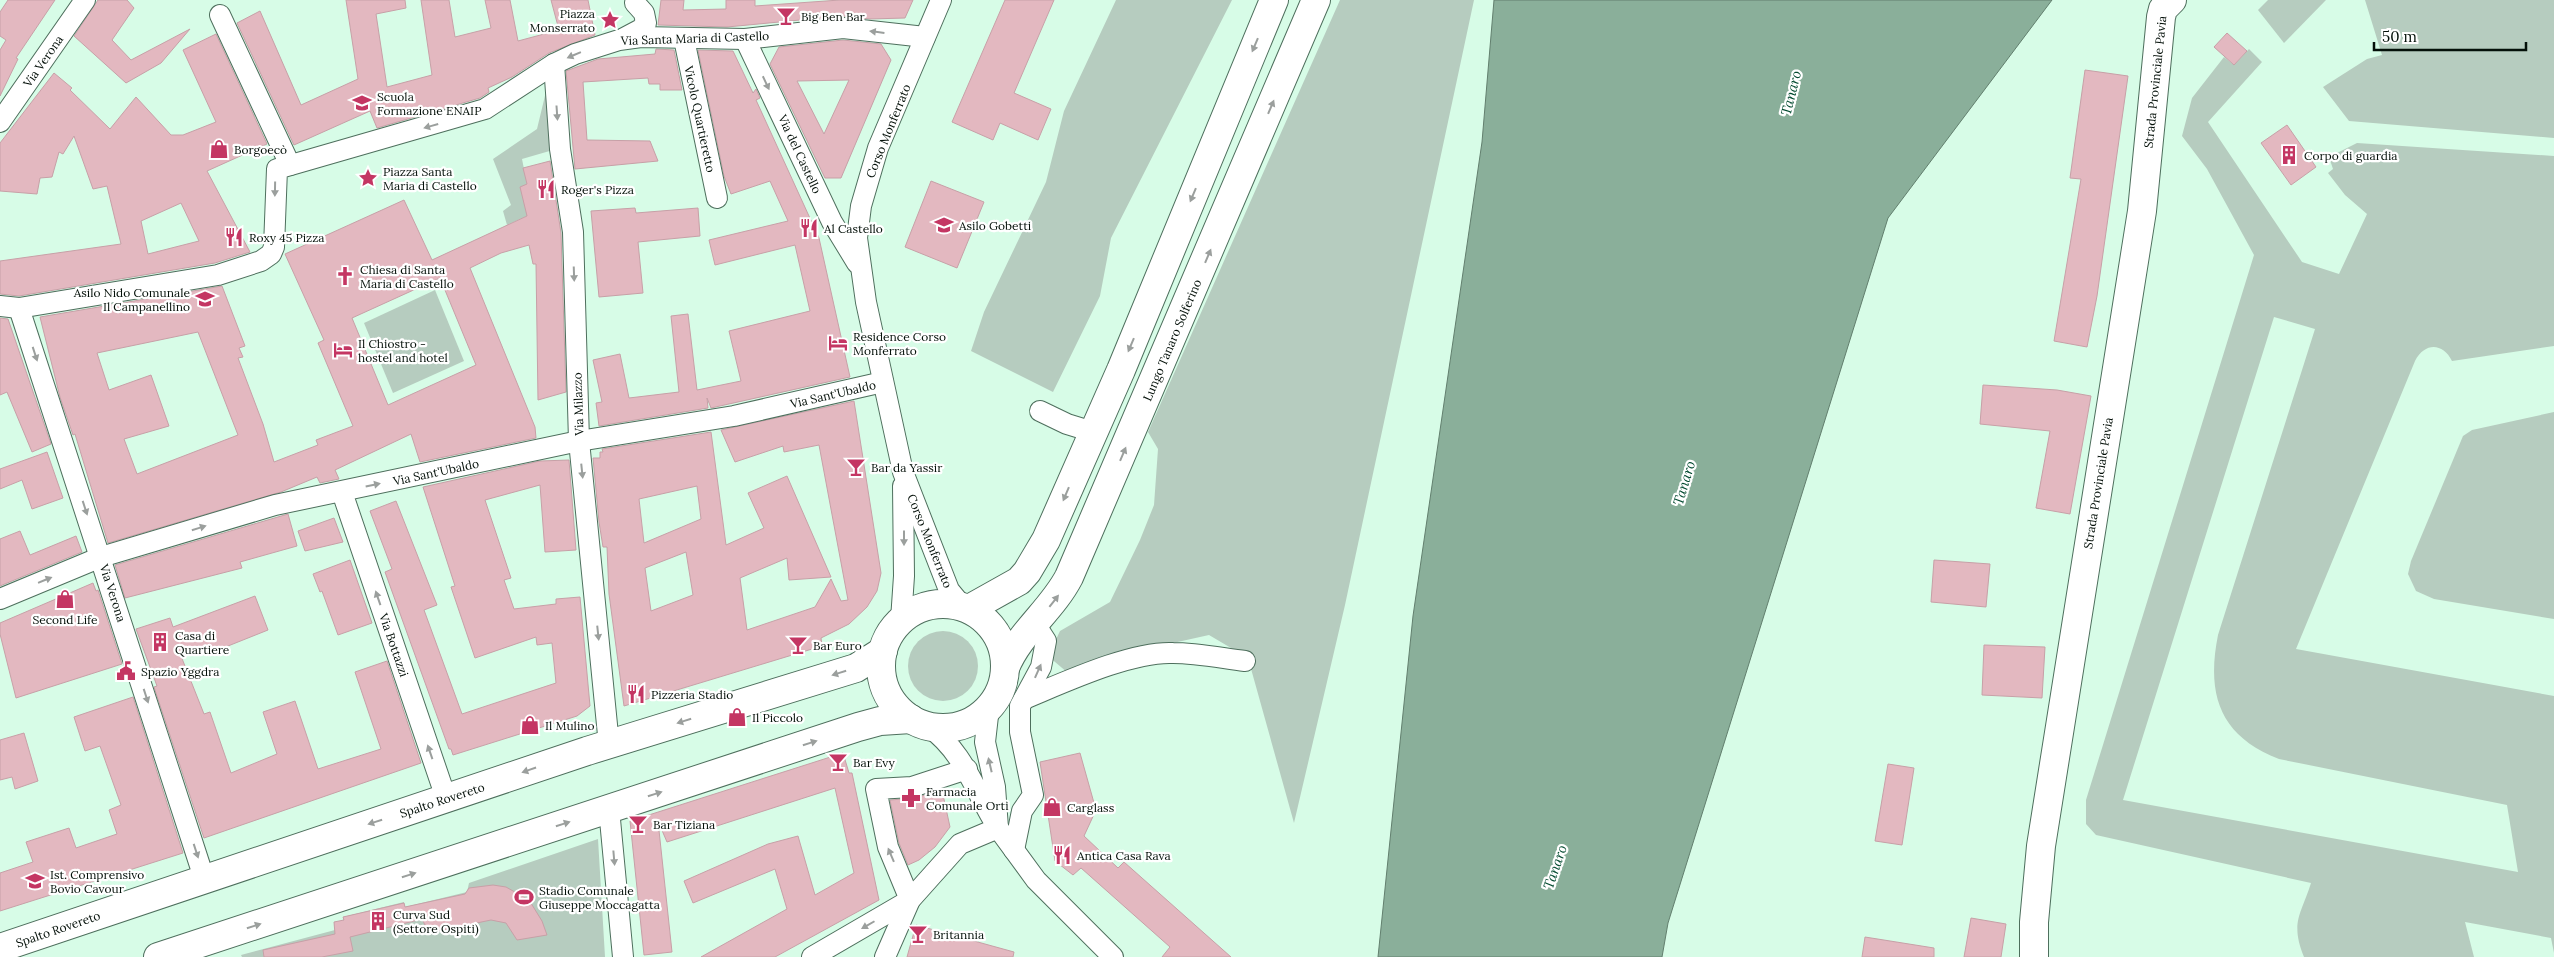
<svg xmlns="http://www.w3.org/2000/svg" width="2554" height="957" font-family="Lora,serif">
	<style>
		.green { fill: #b6ccbf; fill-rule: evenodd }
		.water { fill: #8aaf9a; stroke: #627f6e }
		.building { fill: #e3b8c0; stroke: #c7a0a7; fill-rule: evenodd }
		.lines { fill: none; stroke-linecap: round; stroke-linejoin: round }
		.street-casing { stroke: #4e6f5d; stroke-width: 22 }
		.secondary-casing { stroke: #4e6f5d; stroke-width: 30 }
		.street { stroke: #fff; stroke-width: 20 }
		.secondary { stroke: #fff; stroke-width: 28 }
		.oneway { fill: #9b9f9d }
		.labels { text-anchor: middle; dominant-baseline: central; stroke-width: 4.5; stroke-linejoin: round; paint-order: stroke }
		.poi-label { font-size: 12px; fill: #041009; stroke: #fff; text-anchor: start }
		.street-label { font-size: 12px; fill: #041009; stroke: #fff }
		.water-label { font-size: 14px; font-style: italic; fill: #024a2f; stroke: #fff }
	</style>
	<rect width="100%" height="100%" fill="#d7fce7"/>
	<g class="green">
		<path d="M1116 0H1232L1111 238 1100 296 1053 392 971 351 984 312 1046 182 1064 111Z"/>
		<path d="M1340 0H1474L1345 605 1294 823 1248 658 1209 635 1146 649 1068 673 1048 656 1060 631 1110 602 1140 540 1154 505 1158 449 1148 432Z"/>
		<path d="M2268 0H2326L2284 43 2258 10Z"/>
		<path d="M2365 0H2554V138L2349 121 2323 87 2367 59 2382 55Z"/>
		<path d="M2249 49 2262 62 2208 122 2302 262 2339 274 2367 214 2345 195 2328 173 2333 169 2329 157 2357 143 2554 156V346L2452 361C2443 343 2425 342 2415 361L2296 649 2554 696V953L2551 938 2465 922 2474 957H2304C2290 922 2301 915 2311 883L2096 835 2086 824V800L2254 255 2207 169 2182 136 2192 98 2224 57 2234 65ZM2274 317 2315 329 2218 635C2206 695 2220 736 2279 759L2507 805 2518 872 2123 800Z"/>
		<path d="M549 79 553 150 522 159 527 184V216L507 225 503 211 511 205 493 159 537 129Z"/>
		<path d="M435 290 464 361 393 393 364 323Z"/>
		<path d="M2554 412V619L2434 599 2416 591 2408 574 2411 561 2463 436 2472 430Z"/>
		<circle cx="943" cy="666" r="35"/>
		<path d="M598 839 605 957H242L241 955 335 930 334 922 343 921V917L404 902 405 907 467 892 469 883Z"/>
	</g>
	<path class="water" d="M1494 0H2052L1888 218 1668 923 1662 957H1378L1413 616 1482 142Z"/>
	<g class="building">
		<path d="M8 0H55L16 58 18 59 0 96V50L6 40 0 36V12Z"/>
		<path d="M98 0H127L134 8 112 40 131 60 190 29 161 63 126 83 74 36Z"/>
		<path d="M346 0H405L406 8 376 14 387 87 432 75 421 0H449L455 37 491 28 485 0H510L518 41 559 30 551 0H588L595 35 549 53 512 77 488 88 489 92 480 98 377 128 370 111 294 145 237 23 260 11 301 105 358 79Z"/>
		<path d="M661 0H684L683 10 726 9V0H755V6L840 0H913L905 18 870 19 842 16 727 27 658 25Z"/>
		<path d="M1005 0H1054L1014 93 1051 109 1038 140 1000 123 993 140 952 122Z"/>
		<path d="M2227 33 2247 51 2234 65 2214 47Z"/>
		<path d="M216 34 267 144 207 171 250 252 215 263 19 296 0 294V261L121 244 107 186 93 189 74 136 63 154 59 152 52 177 40 178 37 194 0 191V143L54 73 72 88 70 90 110 129 136 97 171 135H183L216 122 183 50ZM181 203 199 241 148 254 141 221Z"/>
		<path d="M843 40 881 44 891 60 841 178H825L770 64 779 47ZM849 80 824 134 797 81Z"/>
		<path d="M656 49 674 50 682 90H660V84H649L648 78 583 82 587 140 650 141 658 161 575 169 566 71 598 59 655 54Z"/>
		<path d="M698 50 733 51 753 93 756 89 760 98 756 100 819 238 850 377 711 408 707 398 708 408 599 426 596 403 602 402 593 360 620 354 629 398 679 392 671 316 688 314 697 390 741 381 729 331 810 311 795 245 715 265 709 240 788 221 770 181 731 194 724 176Z"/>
		<path d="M2085 70 2128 76 2097 296 2087 347 2054 341 2081 179 2070 178Z"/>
		<path d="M2287 125 2316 167 2291 185 2261 143Z"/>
		<path d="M550 161 561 233 566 392 538 400 536 264H533L529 245 501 253 470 268 535 427 536 438 420 462 411 434 335 470 339 479 320 483 317 477 281 492 108 543 75 434 73 435 60 397 40 317 222 286 245 346 239 348 243 357 238 358 263 424 274 462 318 445 316 440 353 426 318 343 324 340 285 254 404 200 432 260 527 216 520 187 527 184 523 168ZM440 278 476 365 388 405 352 318ZM198 332 238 435 137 474 124 439 169 426 151 375 109 390 97 353Z"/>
		<path d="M931 181 984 202 957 268 905 247Z"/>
		<path d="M635 208 636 213 698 208 700 236 638 242 643 293 599 297 591 211Z"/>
		<path d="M0 318 8 319 51 444 32 452 7 392 0 395Z"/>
		<path d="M1983 385 2057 390 2091 396 2070 514 2036 508 2050 431 1980 424Z"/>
		<path d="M854 401 881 573 877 591 867 607 849 624 821 638 822 646 624 706 609 594 607 547H603L599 522 593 458H600V452H603L602 449 711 432 726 545 764 528 748 493 787 476 831 577 789 580 787 558 740 578 747 630 815 607 831 579 841 601 848 600 819 445 784 452 783 446 735 462 721 430ZM697 486 701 519 644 543 639 499ZM686 552 693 595 651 611 645 568Z"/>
		<path d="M47 452 63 498 32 509 22 480 0 489V469Z"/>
		<path d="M569 460 576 550 545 552 540 485 485 500 511 578 504 580 514 609 556 604V599L580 597 590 706 577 716 453 755 451 749H449L385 572 392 569 370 511 396 501 437 605 424 610 462 714 556 683 552 643 537 645 536 637 475 658 451 587 455 586 423 487 540 461Z"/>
		<path d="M288 514 297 546 240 562 242 568 125 598 115 565Z"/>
		<path d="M334 518 343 542 305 551 298 531Z"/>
		<path d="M20 531 30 555 76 536 82 552 0 586V539Z"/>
		<path d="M350 560 372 623 338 635 322 591 320 592 313 574Z"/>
		<path d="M1934 560 1990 564 1986 607 1931 602Z"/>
		<path d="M93 583 96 591 98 590 122 664 16 698 0 634V623Z"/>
		<path d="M255 596 268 630 213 652 210 646 181 656 204 714 210 712 231 773 277 754 263 712 295 701 318 769 381 749 355 672 387 661 421 763 204 838 154 687 157 686 136 629 170 618 173 627Z"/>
		<path d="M1984 645 2045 647 2042 698 1982 695Z"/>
		<path d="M133 697 183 853 0 911V873L33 862 26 842 69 828 76 848 117 834 109 810 121 805 100 746 85 751 74 717Z"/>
		<path d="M24 733 38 781 15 789 12 777 0 780V740Z"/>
		<path d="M843 753 849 773H852L879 900 775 957H701L787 909 775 869 693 903 684 881 768 844 798 836 815 895 854 873 835 788 667 842 658 821 672 952 644 955 630 821Z"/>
		<path d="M1080 753 1096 810 1084 836 1118 868 1124 862 1231 957H1162L1170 947 1081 868 1073 875 1055 861 1040 762Z"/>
		<path d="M1888 764 1914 768 1902 845 1875 841Z"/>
		<path d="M942 790 950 827 935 847 919 860 908 865 899 843 890 800 915 798Z"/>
		<path d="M493 885 506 887 529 900 542 921 547 935 517 940 506 923 491 920 429 933 422 919 350 937 353 951 322 957H264L263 950 335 934 334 922 344 920 343 917 404 903 405 907 465 894 469 888Z"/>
		<path d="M1971 918 2006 924 2001 957H1964Z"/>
		<path d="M916 925 1014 952 1013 957H907Z"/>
		<path d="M1865 937 1934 948V957H1862Z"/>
	</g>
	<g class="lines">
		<g class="street-casing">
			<g id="street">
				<path d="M941 0 878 148 861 206 857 238 866 302 903 472 949 590 963 607"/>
				<path d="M220 15 290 165"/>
				<path d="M624 38 641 29 646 23 644 13 635 3"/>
				<path d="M684 39 717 198"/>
				<path d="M745 39 832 222 857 263"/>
				<path d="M554 64 560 149 573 232 579 441 609 745"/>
				<path d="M0 122 85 0"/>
				<path d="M0 306 19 308 218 275 261 261 271 254 274 247 277 169 485 109 554 64 575 54 619 40 641 37 745 39 843 28 925 37"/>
				<path d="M19 308 204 878"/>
				<path d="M1040 411 1067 424 1093 432"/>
				<path d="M342 492 446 798"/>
				<path d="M0 599 101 557 275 505 579 441 734 416 883 382"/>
				<path d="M901 620 904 576 903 486"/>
				<path d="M1024 699C1063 683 1131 651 1173 653 1196 653 1221 658 1245 661"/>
				<path d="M928 726C965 753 974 790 998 828L995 787 985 742 989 707"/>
				<path d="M609 809 623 957"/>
				<path d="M1014 850 1022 811 1033 795 1020 732V706L1041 667 1046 641 1035 624"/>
				<path d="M910 900 888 847 876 789 912 787 967 769"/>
				<path d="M812 957 910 900"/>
				<path d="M885 957 910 900 960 844 998 828 1036 880 1113 957"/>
			</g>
		</g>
		<g class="secondary-casing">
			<g id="secondary">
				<circle cx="943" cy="666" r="62"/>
				<path d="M969 609 1019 581 1027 572 1046 540 1121 370 1274 0"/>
				<path d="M1005 668C1019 633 1052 610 1069 577L1316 0"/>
				<path d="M0 948 587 751 856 668 883 651"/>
				<path d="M158 957 858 727 880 721 911 719"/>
				<path d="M2034 957V922L2041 846 2142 211 2161 17 2163 9 2172 0"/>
			</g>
		</g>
		<use href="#street" class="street"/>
		<use href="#secondary" class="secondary"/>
	</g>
	<defs><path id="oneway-solid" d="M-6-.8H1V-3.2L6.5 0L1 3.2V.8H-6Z" transform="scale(1.25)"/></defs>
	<g class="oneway">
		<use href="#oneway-solid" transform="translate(877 32) rotate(-173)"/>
		<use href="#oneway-solid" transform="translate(1255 45) rotate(113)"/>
		<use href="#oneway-solid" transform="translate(574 55) rotate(157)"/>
		<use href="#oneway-solid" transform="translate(766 83) rotate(65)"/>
		<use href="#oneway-solid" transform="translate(1271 107) rotate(-67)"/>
		<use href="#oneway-solid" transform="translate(557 113) rotate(86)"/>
		<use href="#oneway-solid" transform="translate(431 126) rotate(164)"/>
		<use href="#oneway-solid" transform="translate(275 189) rotate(91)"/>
		<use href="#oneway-solid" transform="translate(1193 195) rotate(113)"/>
		<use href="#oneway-solid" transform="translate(1208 256) rotate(-67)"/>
		<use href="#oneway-solid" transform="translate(574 274) rotate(88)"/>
		<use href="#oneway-solid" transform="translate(1131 345) rotate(113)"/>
		<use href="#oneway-solid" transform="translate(35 354) rotate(72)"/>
		<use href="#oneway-solid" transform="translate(1123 454) rotate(-67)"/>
		<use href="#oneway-solid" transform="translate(582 471) rotate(84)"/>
		<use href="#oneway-solid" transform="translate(373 485) rotate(-12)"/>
		<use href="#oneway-solid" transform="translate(1066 494) rotate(113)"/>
		<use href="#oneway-solid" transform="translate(85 508) rotate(72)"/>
		<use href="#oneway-solid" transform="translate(199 528) rotate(-17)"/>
		<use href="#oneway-solid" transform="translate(904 538) rotate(90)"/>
		<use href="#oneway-solid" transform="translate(45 580) rotate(-22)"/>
		<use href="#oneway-solid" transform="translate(378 598) rotate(-109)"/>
		<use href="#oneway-solid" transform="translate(1054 601) rotate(-52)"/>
		<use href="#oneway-solid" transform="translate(598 633) rotate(84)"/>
		<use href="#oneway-solid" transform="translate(1038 671) rotate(-66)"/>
		<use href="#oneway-solid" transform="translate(839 673) rotate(163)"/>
		<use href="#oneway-solid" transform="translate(146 696) rotate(72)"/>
		<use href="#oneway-solid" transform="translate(684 721) rotate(163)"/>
		<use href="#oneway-solid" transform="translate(810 743) rotate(-18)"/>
		<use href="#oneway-solid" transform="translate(430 752) rotate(-109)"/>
		<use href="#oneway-solid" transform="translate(990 765) rotate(-103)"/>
		<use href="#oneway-solid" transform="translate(529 770) rotate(161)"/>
		<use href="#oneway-solid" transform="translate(655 794) rotate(-18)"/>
		<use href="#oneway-solid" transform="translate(375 822) rotate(162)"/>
		<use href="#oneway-solid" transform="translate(563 824) rotate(-18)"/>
		<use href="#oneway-solid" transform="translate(196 851) rotate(72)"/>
		<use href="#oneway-solid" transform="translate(891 855) rotate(-113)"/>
		<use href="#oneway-solid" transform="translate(614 858) rotate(85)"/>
		<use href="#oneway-solid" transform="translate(409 875) rotate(-18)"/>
		<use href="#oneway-solid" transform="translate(868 925) rotate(150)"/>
		<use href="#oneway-solid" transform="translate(254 926) rotate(-18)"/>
	</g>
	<defs>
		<g id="bar-bare" transform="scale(1.5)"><path d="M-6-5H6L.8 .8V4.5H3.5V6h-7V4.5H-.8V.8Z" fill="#c43663" stroke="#fff" stroke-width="2.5" paint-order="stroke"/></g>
		<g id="sight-bare" transform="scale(1.5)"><path d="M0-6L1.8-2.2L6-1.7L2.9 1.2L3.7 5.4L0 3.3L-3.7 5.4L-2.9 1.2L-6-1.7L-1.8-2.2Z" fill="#c43663" stroke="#fff" stroke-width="2.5" paint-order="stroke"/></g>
		<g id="school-bare" transform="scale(1.5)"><path d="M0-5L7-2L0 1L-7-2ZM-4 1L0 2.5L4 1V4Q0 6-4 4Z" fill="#c43663" stroke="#fff" stroke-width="2.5" paint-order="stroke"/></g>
		<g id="shop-bare" transform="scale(1.5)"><path d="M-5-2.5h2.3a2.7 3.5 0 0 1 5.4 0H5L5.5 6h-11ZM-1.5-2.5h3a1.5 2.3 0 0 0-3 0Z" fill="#c43663" stroke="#fff" stroke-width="2.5" paint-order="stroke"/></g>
		<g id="building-bare" transform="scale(1.5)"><path d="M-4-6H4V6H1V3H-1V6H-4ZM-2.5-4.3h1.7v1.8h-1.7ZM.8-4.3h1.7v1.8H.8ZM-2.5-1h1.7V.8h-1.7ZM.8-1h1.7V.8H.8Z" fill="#c43663" stroke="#fff" stroke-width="2.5" paint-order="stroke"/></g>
		<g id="restaurant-bare" transform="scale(1.5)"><path d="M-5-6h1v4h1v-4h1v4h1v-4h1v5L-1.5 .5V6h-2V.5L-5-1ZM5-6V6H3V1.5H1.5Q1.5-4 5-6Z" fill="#c43663" stroke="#fff" stroke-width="2.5" paint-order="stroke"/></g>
		<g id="church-bare" transform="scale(1.5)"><path d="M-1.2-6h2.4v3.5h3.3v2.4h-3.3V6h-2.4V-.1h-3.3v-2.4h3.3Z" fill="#c43663" stroke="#fff" stroke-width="2.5" paint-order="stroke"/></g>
		<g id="hotel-bare" transform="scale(1.5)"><path d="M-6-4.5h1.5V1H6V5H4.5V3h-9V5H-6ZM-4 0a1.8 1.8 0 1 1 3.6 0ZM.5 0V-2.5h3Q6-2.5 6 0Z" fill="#c43663" stroke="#fff" stroke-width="2.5" paint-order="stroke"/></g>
		<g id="civic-bare" transform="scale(1.5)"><path d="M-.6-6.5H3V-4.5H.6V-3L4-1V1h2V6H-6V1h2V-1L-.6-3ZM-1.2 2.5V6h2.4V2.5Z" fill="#c43663" stroke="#fff" stroke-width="2.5" paint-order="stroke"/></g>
		<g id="pharmacy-bare" transform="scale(1.5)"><path d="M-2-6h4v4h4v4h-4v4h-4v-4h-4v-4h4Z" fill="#c43663" stroke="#fff" stroke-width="2.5" paint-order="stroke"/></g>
		<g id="stadium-bare" transform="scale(1.5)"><path d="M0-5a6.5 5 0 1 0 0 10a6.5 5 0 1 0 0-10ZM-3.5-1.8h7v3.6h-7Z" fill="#c43663" stroke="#fff" stroke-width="2.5" paint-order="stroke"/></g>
	</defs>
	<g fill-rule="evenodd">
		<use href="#bar-bare" x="786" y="16"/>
		<use href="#sight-bare" x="610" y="20"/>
		<use href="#school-bare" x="362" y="103"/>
		<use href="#shop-bare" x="219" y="149"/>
		<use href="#building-bare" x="2289" y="155"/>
		<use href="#sight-bare" x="368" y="178"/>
		<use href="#restaurant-bare" x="546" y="189"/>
		<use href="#school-bare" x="944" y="225"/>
		<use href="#restaurant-bare" x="809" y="228"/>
		<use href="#restaurant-bare" x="234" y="237"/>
		<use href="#church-bare" x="345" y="276"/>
		<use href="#school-bare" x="205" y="299"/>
		<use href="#hotel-bare" x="838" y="343"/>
		<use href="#hotel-bare" x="343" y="350"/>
		<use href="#bar-bare" x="856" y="467"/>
		<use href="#shop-bare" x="65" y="599"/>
		<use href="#building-bare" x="160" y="642"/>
		<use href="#bar-bare" x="798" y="645"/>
		<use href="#civic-bare" x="126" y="671"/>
		<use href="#restaurant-bare" x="636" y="694"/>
		<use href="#shop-bare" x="737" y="717"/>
		<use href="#shop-bare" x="530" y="725"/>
		<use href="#bar-bare" x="838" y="762"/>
		<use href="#pharmacy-bare" x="911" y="798"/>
		<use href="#shop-bare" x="1052" y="807"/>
		<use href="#bar-bare" x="638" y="824"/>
		<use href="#restaurant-bare" x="1062" y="855"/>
		<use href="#school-bare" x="35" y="881"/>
		<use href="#stadium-bare" x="524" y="897"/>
		<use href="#building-bare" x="378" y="921"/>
		<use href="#bar-bare" x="918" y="934"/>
	</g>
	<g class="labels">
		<g class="poi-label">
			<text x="595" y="13" text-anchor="end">Piazza<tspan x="595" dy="14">Monserrato</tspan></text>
			<text x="801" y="16">Big Ben Bar</text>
			<text x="377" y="96">Scuola<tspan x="377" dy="14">Formazione ENAIP</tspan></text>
			<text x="234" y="149">Borgoecò</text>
			<text x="2304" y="155">Corpo di guardia</text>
			<text x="383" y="171">Piazza Santa<tspan x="383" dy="14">Maria di Castello</tspan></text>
			<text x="561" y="189">Roger's Pizza</text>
			<text x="959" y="225">Asilo Gobetti</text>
			<text x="824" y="228">Al Castello</text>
			<text x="249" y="237">Roxy 45 Pizza</text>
			<text x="360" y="269">Chiesa di Santa<tspan x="360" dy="14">Maria di Castello</tspan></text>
			<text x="190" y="292" text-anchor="end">Asilo Nido Comunale<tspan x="190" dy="14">Il Campanellino</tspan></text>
			<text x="853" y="336">Residence Corso<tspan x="853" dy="14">Monferrato</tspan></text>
			<text x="358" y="343">Il Chiostro -<tspan x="358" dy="14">hostel and hotel</tspan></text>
			<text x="871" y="467">Bar da Yassir</text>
			<text x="65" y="619" text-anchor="middle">Second Life</text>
			<text x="175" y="635">Casa di<tspan x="175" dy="14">Quartiere</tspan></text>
			<text x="813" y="645">Bar Euro</text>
			<text x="141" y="671">Spazio Yggdra</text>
			<text x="651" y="694">Pizzeria Stadio</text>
			<text x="752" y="717">Il Piccolo</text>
			<text x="545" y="725">Il Mulino</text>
			<text x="853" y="762">Bar Evy</text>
			<text x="926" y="791">Farmacia<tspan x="926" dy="14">Comunale Orti</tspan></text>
			<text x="1067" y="807">Carglass</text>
			<text x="653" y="824">Bar Tiziana</text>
			<text x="1077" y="855">Antica Casa Rava</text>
			<text x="50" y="874">Ist. Comprensivo<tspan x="50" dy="14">Bovio Cavour</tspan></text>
			<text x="539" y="890">Stadio Comunale<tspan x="539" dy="14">Giuseppe Moccagatta</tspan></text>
			<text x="393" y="914">Curva Sud<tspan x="393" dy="14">(Settore Ospiti)</tspan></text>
			<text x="933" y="934">Britannia</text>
		</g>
		<g class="street-label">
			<text transform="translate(695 38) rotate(-2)">Via Santa Maria di Castello</text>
			<text transform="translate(43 61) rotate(-55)">Via Verona</text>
			<text transform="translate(2155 82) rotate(-84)">Strada Provinciale Pavia</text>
			<text transform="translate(700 119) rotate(78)">Vicolo Quartieretto</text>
			<text transform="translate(888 131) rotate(-68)">Corso Monferrato</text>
			<text transform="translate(800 154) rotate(65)">Via del Castello</text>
			<text transform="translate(1172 340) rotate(-67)">Lungo Tanaro Solferino</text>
			<text transform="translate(833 394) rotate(-13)">Via Sant'Ubaldo</text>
			<text transform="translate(578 404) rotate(-92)">Via Milazzo</text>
			<text transform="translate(436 472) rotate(-12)">Via Sant'Ubaldo</text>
			<text transform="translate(2098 483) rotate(-81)">Strada Provinciale Pavia</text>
			<text transform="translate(930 541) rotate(68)">Corso Monferrato</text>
			<text transform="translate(113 593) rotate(72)">Via Verona</text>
			<text transform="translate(394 645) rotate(71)">Via Bottazzi</text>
			<text transform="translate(442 800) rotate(-18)">Spalto Rovereto</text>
			<text transform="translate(58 929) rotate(-19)">Spalto Rovereto</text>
		</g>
		<g class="water-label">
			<text transform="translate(1791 93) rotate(-76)">Tanaro</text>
			<text transform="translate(1684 483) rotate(-73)">Tanaro</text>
			<text transform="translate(1555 867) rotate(-71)">Tanaro</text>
		</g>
	</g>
	<path d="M2374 42v8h152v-8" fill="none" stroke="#041009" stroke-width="2.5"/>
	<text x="2382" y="42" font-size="15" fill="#041009" stroke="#ffffff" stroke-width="4" paint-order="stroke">50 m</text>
</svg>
